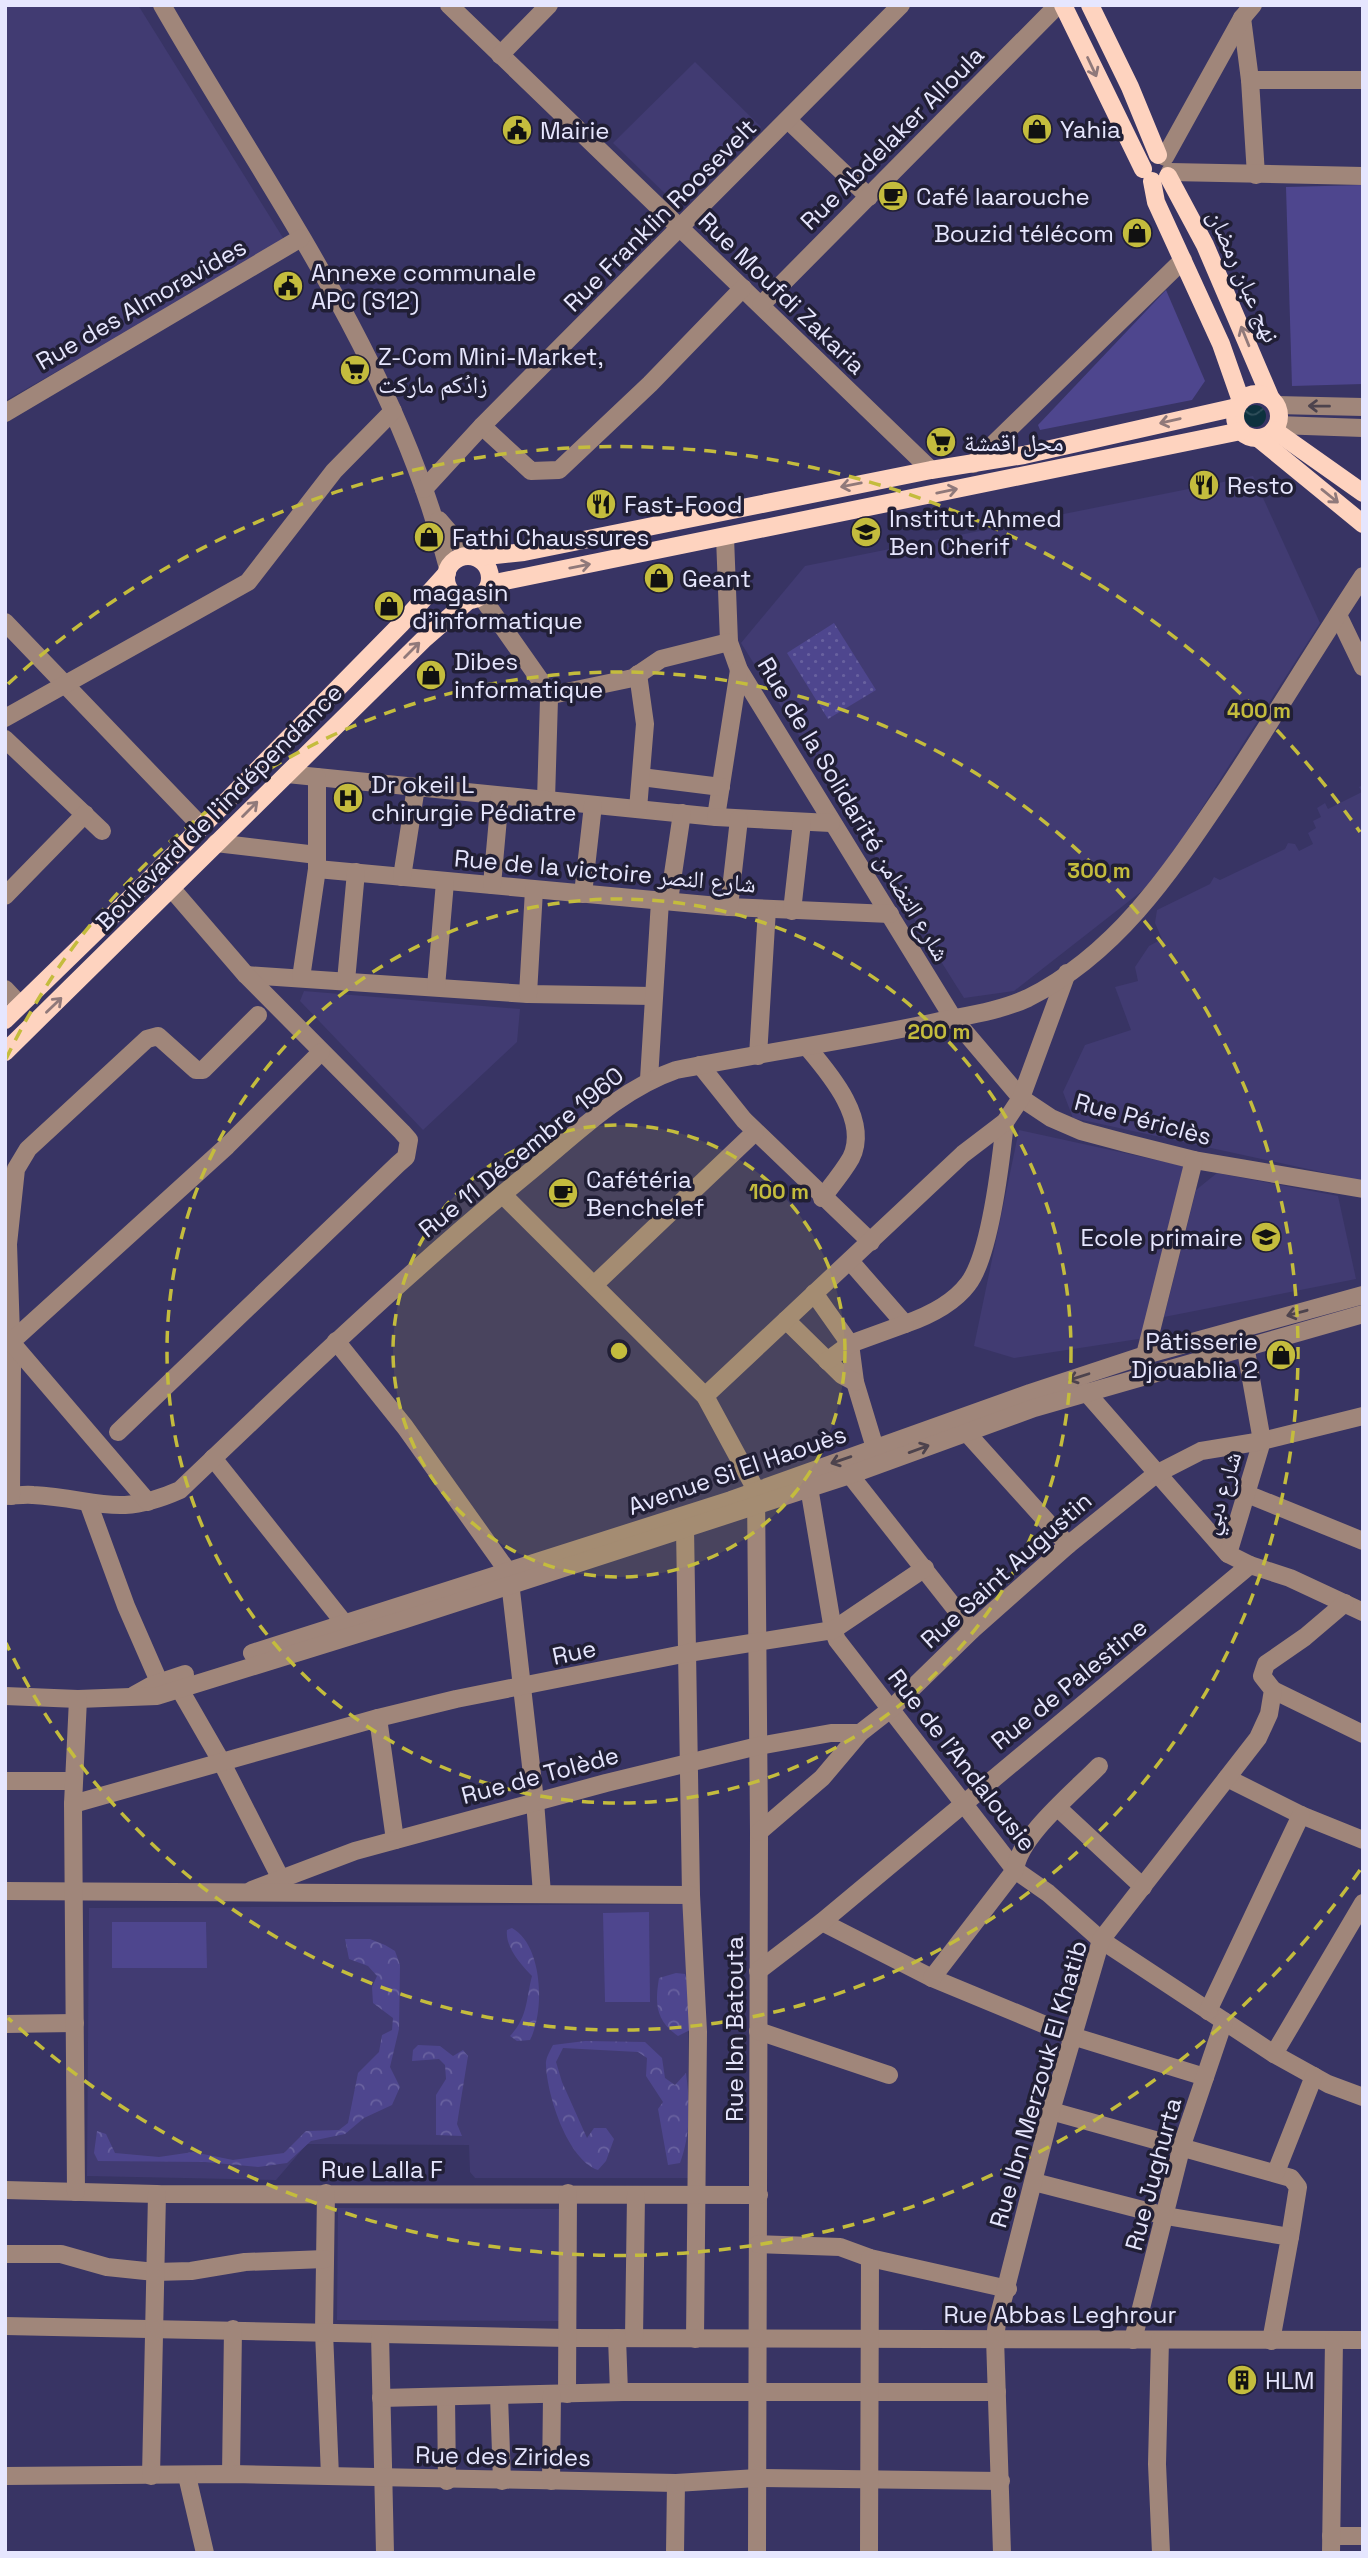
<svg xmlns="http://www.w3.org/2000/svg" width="1368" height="2558" font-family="'Space Grotesk','Noto Naskh Arabic',sans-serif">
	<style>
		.built { fill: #413b72 }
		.grass { fill: url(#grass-dots) }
		.forest { fill: url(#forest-crowns) }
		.garden { fill: #4e468e }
		.water { fill: url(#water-waves) }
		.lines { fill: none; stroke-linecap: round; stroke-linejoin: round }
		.minor { stroke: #a0867a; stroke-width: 18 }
		.major { stroke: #fed3bf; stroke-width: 18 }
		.oneway { stroke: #90797a }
		.oneway2 { stroke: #4d434d }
		.ring { fill: none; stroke: #c4bc3d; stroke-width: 3.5; stroke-dasharray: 12 9 }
		.labels { text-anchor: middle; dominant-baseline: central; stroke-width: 7; stroke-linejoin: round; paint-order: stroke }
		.poi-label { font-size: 24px; fill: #e6e6fe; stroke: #211f35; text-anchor: start }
		.street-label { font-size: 24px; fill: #e6e6fe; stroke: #211f35 }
		.centre { fill: #c4bc3d; stroke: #211f35; stroke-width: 3.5 }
		.ring-label { font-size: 21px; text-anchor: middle; font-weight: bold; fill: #c4bc3d; stroke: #211f35; stroke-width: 7; stroke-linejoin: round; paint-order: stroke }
	</style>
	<defs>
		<pattern id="grass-dots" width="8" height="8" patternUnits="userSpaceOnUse" patternTransform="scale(1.75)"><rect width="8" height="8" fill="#4e468e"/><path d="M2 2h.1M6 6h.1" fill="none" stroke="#68619f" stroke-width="1.8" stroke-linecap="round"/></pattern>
		<pattern id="forest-crowns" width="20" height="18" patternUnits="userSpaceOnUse" patternTransform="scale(1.75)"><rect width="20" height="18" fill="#4e468e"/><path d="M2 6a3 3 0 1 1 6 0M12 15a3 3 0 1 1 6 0" fill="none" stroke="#68619f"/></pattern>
		<pattern id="water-waves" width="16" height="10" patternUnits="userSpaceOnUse" patternTransform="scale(1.75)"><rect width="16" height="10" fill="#0d313e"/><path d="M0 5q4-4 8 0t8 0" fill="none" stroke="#304f5b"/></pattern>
	</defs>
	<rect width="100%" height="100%" fill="#383464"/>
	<g class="built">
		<path d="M5 5H138L285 241 5 401Z"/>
		<path d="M695 62 761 127 680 208 613 143Z"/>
		<path d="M1253 476 1320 623 1156 880 1014 991 964 998 741 643 805 566Z"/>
		<path d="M1363 785V1181L1073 1118 1063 1092 1085 1045 1131 1030 1115 987 1138 981 1135 967 1149 946 1162 939 1155 923 1157 910 1210 884 1214 877 1220 880 1285 849 1288 843 1295 844 1299 851 1313 844 1308 833 1316 828 1313 821 1321 817 1317 808 1325 803 1328 809 1362 792 1359 787Z"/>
		<path d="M304 991 520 1009 517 1042 423 1130 300 1001Z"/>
		<path d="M1019 1130 1184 1166 1145 1338 1014 1358 974 1346Z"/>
		<path d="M1217 1173 1338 1196 1356 1279 1164 1317 1196 1190Z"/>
		<path d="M688 1904V2178H475L470 2172 469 2145 307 2144 276 2180 87 2176 89 1908Z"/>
		<path d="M338 2208 561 2209 560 2321 337 2320Z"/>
	</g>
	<path class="grass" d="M834 623 876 690 828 719 787 653Z"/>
	<g class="forest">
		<path d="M512 1928C543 1945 545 2011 530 2040L517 2041 510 2036C528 2017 526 1999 532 1976 521 1965 505 1947 507 1930Z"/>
		<path d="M345 1939H370L385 1945 395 1951 400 1965 399 2029 390 2067 400 2087 392 2105 364 2118 345 2134 311 2141 287 2163 258 2167 205 2162 98 2161 94 2153 97 2131 106 2134 115 2153 159 2157 193 2152 233 2160 284 2153 306 2131 339 2130 348 2123 358 2073 379 2052 382 2035 392 2030 393 2018 373 2003 372 1987 377 1976 368 1966 349 1959Z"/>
		<path d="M676 1973 685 1974 694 2000 692 2029 678 2036C655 2020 655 2003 659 1978Z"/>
		<path d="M585 2041 645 2042 662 2058 665 2078 675 2085 686 2073C690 2103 691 2134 680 2163L668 2165 658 2109 663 2102 646 2076 647 2058 638 2052 563 2048 556 2062 562 2082 587 2138 594 2128H606L614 2139 606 2161 598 2170C568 2160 547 2096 546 2065 545 2059 550 2051 553 2045Z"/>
		<path d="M418 2045 440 2046 453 2056 463 2050 468 2056 457 2124 462 2136 436 2135V2095L446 2079 445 2065 439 2059 412 2061 413 2050Z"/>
	</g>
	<g class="garden">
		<path d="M1363 185V384L1292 386 1286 187Z"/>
		<path d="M1166 290 1205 381 1192 400 1040 430 1038 425Z"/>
		<path d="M649 1912 650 2002H605L603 1913Z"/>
		<path d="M112 1922H206L207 1968H112Z"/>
	</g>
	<circle class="water" cx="1255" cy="416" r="11"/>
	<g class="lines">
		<g class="minor">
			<path d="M162 5C267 188 396 361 448 568"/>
			<path d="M449 5 931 470"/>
			<path d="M1242 18 1250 80 1256 175"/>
			<path d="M500 55 549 5"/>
			<path d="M1250 80H1363"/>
			<path d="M789 121 869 197"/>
			<path d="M1165 157 1242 18 1253 5"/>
			<path d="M1170 172 1363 176"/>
			<path d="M761 305 1058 5"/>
			<path d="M1276 405 1363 407"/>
			<path d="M5 413 301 238"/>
			<path d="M1277 425 1363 428"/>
			<path d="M482 426 531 471 559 470 650 384 743 288"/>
			<path d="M973 464 1183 260"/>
			<path d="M424 489 482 426 901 5"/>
			<path d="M439 520 470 556"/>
			<path d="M725 537 729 642 739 670 953 1018 1021 1098 1051 1118 1081 1131 1126 1143 1194 1160 1363 1189"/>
			<path d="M481 596 540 680 549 699 546 800"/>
			<path d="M1338 615 1363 667"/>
			<path d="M5 622 201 826"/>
			<path d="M547 696 633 678 661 659 729 642"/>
			<path d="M5 718 248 582 334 471 393 411"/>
			<path d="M5 739 102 831"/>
			<path d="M287 774 716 817 739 670"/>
			<path d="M641 777 721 787"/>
			<path d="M638 809 645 724 638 674"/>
			<path d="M716 817 831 823"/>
			<path d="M216 843 317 855"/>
			<path d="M317 869 729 907 890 914"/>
			<path d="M402 877 416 787"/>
			<path d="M492 885 500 796"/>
			<path d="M583 894 593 805"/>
			<path d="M5 896 85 814"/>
			<path d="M669 901 682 813"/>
			<path d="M729 907 739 819"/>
			<path d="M792 911 802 822"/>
			<path d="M246 975 528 994 653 996"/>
			<path d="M301 978 317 869V777"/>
			<path d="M346 981 356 872"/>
			<path d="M436 987 445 882"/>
			<path d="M5 989 20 1005"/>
			<path d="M528 994 534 890"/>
			<path d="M807 1047C829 1073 870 1120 851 1158 843 1172 832 1185 822 1198"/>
			<path d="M758 1056 767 909"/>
			<path d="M700 1065 744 1120 871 1242"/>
			<path d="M649 1079 660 901"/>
			<path d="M502 1194 705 1396 756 1490 759 1832 757 2553"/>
			<path d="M850 1261 905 1324C928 1316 953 1304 968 1284 990 1256 1001 1160 1005 1122"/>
			<path d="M594 1285 755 1132"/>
			<path d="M814 1293 850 1344 855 1382 875 1448"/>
			<path d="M786 1320 842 1375 855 1382"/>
			<path d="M336 1341 405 1427 509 1573 535 1801 542 1894"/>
			<path d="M1145 1355 1194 1160"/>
			<path d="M827 1361 850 1344 905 1324"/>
			<path d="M1086 1392 1228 1554"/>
			<path d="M705 1396 963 1154 1005 1122 1021 1098 1067 973"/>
			<path d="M118 1432 398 1164 406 1157 409 1140 402 1132 246 975 171 888"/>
			<path d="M966 1432 1068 1545"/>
			<path d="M213 1458 345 1624"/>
			<path d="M850 1475 972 1630"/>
			<path d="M809 1487 833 1630 837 1640 1015 1870 1048 1893 1101 1940 1274 2054 1328 2084 1363 2097"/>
			<path d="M1247 1494 1363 1541"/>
			<path d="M5 1496C14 1496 24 1494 33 1495 96 1498 115 1519 180 1490 295 1380 410 1270 533 1169 578 1132 621 1089 676 1070 761 1053 846 1041 931 1023 963 1016 998 1012 1028 998 1118 953 1172 870 1226 790 1273 719 1316 647 1363 576"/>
			<path d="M11 1496 12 1365 8 1244 16 1169 28 1149 147 1039 158 1036 196 1070H203L258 1015"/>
			<path d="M148 1502 11 1342 227 1146 321 1052"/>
			<path d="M89 1505 126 1606 164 1693"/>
			<path d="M685 1528 691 1895 698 2032 695 2339"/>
			<path d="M1250 1565 1228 1554 1262 1441 1363 1416"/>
			<path d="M252 1653 731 1500 1030 1393 1145 1355 1363 1295"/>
			<path d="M179 1688 221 1761 281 1879"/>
			<path d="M1273 1690 1363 1734"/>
			<path d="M134 1695 152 1685 185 1674"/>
			<path d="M5 1696 78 1699 157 1696 403 1620 850 1475 1034 1408 1363 1314"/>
			<path d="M378 1718 395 1840"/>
			<path d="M1227 1778 1301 1815 1363 1840"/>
			<path d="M5 1781H73"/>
			<path d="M73 1804 378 1718 456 1699 688 1653 833 1630 925 1568"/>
			<path d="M1058 1808 1143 1887"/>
			<path d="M759 1832 822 1778 860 1733 892 1708 972 1630 1068 1545 1156 1474 1201 1451 1262 1441 1245 1345"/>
			<path d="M252 1890 355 1851 606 1783 758 1746 831 1733H860"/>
			<path d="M5 1891 691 1895"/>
			<path d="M822 1922 932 1978 1072 2036 1205 2077"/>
			<path d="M758 1971 822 1922 1250 1565 1290 1578 1363 1612"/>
			<path d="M932 1978 1015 1870C1019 1836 1075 1791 1099 1766"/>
			<path d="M1208 2011 1301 1815"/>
			<path d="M5 2024 75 2023"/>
			<path d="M758 2031 889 2075"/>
			<path d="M1274 2054 1363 1903"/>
			<path d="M1051 2111 1291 2178 1298 2187 1290 2237"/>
			<path d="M1276 2172 1314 2076"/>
			<path d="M1034 2182 1166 2216 1290 2237 1271 2341"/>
			<path d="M5 2190 157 2194 759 2195"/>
			<path d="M76 2192 73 1804 78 1699"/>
			<path d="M326 2193 324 2332 330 2476"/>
			<path d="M758 2244 840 2247 870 2258 1008 2289"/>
			<path d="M5 2254H61L107 2267 155 2272 191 2271 245 2262 325 2259"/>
			<path d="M5 2326 567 2338 1363 2340"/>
			<path d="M380 2334 385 2553"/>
			<path d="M617 2338 619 2392"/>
			<path d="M634 2338 636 2195"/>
			<path d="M1133 2340 1182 2145 1224 2021"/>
			<path d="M1160 2340 1157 2464 1161 2553"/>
			<path d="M567 2394 568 2193"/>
			<path d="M499 2396 502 2481"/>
			<path d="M446 2397 447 2481"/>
			<path d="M381 2398 623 2392H997"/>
			<path d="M231 2474 233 2329"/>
			<path d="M5 2476 231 2474 676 2483 757 2478 1001 2481"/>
			<path d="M151 2476 157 2194"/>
			<path d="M187 2476 205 2553"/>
			<path d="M551 2481 552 2395"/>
			<path d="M1331 2536H1363"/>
			<path d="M675 2553 676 2483"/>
			<path d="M869 2553 870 2258"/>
			<path d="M1002 2553 995 2338 997 2323 1051 2111 1101 1940 1258 1738 1269 1714 1273 1690 1262 1676 1266 1664 1305 1637 1345 1603"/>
			<path d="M1331 2553 1334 2340"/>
		</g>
		<g class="major">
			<path d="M1063 5 1143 169"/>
			<path d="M1090 5 1130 87 1158 155"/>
			<path d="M1168 176 1205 245 1271 399"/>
			<path d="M1152 181 1156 202 1221 344 1241 401"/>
			<circle cx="1257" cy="416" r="22"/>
			<path d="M1274 430 1363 493"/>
			<path d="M1258 438 1363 524"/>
			<circle cx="468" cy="578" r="22"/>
			<path d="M477 557 524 552 931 470 1024 455 1237 407"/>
			<path d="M490 584 1241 431"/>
			<path d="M5 1020 152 877 401 624 447 573"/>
			<path d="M5 1052 423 640 469 600"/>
		</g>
	</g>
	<defs><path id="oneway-shaft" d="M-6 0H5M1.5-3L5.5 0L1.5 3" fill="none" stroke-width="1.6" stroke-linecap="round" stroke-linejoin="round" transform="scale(1.75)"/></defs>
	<g class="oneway">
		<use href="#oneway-shaft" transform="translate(1092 67) rotate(65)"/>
		<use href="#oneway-shaft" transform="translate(1245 336) rotate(-112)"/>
		<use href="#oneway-shaft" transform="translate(1170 421) rotate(167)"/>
		<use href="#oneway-shaft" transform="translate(851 485) rotate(169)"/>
		<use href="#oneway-shaft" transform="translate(947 491) rotate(-12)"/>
		<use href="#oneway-shaft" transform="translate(1330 496) rotate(39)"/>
		<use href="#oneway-shaft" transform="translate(580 566) rotate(-11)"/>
		<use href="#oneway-shaft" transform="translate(412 650) rotate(-45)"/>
		<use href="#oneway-shaft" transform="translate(250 809) rotate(-45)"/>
		<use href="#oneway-shaft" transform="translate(54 1005) rotate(-44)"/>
	</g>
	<g class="oneway2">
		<use href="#oneway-shaft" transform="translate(1319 406) rotate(-179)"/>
		<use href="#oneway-shaft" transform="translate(1297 1313) rotate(165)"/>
		<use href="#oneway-shaft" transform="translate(1079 1377) rotate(162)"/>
		<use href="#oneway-shaft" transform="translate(919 1449) rotate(-20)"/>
		<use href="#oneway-shaft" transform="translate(841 1460) rotate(161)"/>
	</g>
	<circle cx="619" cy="1351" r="226" fill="#c4bc3d" fill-opacity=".12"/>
	<g class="ring">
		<circle cx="619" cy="1351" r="226"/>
		<circle cx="619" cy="1351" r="452"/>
		<path d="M6 1059A679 679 0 1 1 6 1643"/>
		<path d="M1360 1870A905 905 0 0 1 8 2018M8 684A905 905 0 0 1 1360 832"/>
	</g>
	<defs>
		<g id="shop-disc" transform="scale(1.575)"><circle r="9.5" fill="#c4bc3d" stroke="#211f35"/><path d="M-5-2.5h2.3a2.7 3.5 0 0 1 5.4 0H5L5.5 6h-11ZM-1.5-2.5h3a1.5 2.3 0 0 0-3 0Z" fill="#111"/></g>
		<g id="civic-disc" transform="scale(1.575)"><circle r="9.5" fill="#c4bc3d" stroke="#211f35"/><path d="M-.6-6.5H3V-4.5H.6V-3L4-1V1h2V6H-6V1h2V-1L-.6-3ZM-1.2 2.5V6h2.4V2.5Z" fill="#111"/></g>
		<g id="cafe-disc" transform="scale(1.575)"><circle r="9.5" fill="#c4bc3d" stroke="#211f35"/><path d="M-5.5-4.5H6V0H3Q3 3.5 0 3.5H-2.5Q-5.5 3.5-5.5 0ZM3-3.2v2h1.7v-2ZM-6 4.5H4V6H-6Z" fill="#111"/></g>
		<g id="supermarket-disc" transform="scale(1.575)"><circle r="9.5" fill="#c4bc3d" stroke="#211f35"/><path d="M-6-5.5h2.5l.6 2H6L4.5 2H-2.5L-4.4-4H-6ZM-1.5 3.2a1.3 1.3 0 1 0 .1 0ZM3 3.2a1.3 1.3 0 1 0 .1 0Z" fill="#111"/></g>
		<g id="restaurant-disc" transform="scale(1.575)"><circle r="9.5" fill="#c4bc3d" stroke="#211f35"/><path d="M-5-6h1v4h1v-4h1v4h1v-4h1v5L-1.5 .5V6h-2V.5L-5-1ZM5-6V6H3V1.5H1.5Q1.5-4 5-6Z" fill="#111"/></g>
		<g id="university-disc" transform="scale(1.575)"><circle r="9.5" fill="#c4bc3d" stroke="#211f35"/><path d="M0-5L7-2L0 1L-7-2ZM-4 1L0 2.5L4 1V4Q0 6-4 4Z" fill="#111"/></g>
		<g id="hospital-disc" transform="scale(1.575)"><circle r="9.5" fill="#c4bc3d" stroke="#211f35"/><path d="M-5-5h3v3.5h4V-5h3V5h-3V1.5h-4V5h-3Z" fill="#111"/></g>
		<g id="school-disc" transform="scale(1.575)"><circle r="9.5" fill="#c4bc3d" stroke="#211f35"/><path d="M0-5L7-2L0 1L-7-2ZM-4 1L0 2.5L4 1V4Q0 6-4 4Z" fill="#111"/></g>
		<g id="building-disc" transform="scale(1.575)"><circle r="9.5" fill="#c4bc3d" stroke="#211f35"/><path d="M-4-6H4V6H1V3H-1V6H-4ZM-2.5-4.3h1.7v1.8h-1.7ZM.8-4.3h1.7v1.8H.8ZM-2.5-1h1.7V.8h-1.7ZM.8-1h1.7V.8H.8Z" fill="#111"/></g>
	</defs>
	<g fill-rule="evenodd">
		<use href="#shop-disc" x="1037" y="129"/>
		<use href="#civic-disc" x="517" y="130"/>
		<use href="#cafe-disc" x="893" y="196"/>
		<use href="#shop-disc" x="1137" y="233"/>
		<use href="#civic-disc" x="288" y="286"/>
		<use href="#supermarket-disc" x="355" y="370"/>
		<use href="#supermarket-disc" x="941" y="442"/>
		<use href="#restaurant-disc" x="1204" y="485"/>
		<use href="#restaurant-disc" x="601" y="504"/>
		<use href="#university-disc" x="866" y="532"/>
		<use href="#shop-disc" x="429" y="537"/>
		<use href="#shop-disc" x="659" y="578"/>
		<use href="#shop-disc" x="389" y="606"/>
		<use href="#shop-disc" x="431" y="675"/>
		<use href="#hospital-disc" x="348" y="798"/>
		<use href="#cafe-disc" x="563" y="1193"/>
		<use href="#school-disc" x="1266" y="1237"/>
		<use href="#shop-disc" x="1281" y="1355"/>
		<use href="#building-disc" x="1242" y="2380"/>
	</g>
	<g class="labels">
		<g class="poi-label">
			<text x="1060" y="129">Yahia</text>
			<text x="540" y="130">Mairie</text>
			<text x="916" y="196">Café laarouche</text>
			<text x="1114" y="233" text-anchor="end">Bouzid télécom</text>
			<text x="311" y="272">Annexe communale<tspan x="311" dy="28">APC (S12)</tspan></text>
			<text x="378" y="356">Z-Com Mini-Market,<tspan x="378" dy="28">زادُكم ماركت</tspan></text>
			<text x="964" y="442">محل اقمشة</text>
			<text x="1227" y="485">Resto</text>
			<text x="624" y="504">Fast-Food</text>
			<text x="889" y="518">Institut Ahmed<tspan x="889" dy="28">Ben Cherif</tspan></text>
			<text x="452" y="537">Fathi Chaussures</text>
			<text x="682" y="578">Geant</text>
			<text x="412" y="592">magasin<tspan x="412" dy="28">d'informatique</tspan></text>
			<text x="454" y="661">Dibes<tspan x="454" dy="28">informatique</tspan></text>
			<text x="371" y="784">Dr okeil L<tspan x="371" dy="28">chirurgie Pédiatre</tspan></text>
			<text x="586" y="1179">Cafétéria<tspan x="586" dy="28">Benchelef</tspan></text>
			<text x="1243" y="1237" text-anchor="end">Ecole primaire</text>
			<text x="1258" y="1341" text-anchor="end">Pâtisserie<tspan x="1258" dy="28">Djouablia 2</tspan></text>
			<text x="1265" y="2380">HLM</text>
		</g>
		<g class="street-label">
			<text transform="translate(892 138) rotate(-45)">Rue Abdelaker Alloula</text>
			<text transform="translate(660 215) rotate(-45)">Rue Franklin Roosevelt</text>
			<text transform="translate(1244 276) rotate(66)">نهج عبان رمضان</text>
			<text transform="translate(782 293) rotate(44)">Rue Moufdi Zakaria</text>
			<text transform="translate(141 304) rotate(-30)">Rue des Almoravides</text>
			<text transform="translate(219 807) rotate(-45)">Boulevard de l'indépendance</text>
			<text transform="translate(854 809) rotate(59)">Rue de la Solidarité شارع التضامن</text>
			<text transform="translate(605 871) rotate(5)">Rue de la victoire شارع النصر</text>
			<text transform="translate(1143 1119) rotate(15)">Rue Périclès</text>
			<text transform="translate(521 1152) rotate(-39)">Rue 11 Décembre 1960</text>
			<text transform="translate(737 1470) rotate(-19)">Avenue Si El Haouès</text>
			<text transform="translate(1221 1493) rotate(-73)">شارع دبي</text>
			<text transform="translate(1006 1570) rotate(-42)">Rue Saint Augustin</text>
			<text transform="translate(574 1652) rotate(-12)">Rue</text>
			<text transform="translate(1069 1684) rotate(-39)">Rue de Palestine</text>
			<text transform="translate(962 1760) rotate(52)">Rue de l'Andalousie</text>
			<text transform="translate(540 1775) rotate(-15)">Rue de Tolède</text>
			<text transform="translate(734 2029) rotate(-90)">Rue Ibn Batouta</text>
			<text transform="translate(1038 2084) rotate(-74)">Rue Ibn Merzouk El Khatib</text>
			<text x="382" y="2169">Rue Lalla F</text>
			<text transform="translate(1153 2174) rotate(-75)">Rue Jughurta</text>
			<text x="1060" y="2314">Rue Abbas Leghrour</text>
			<text transform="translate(503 2456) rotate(1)">Rue des Zirides</text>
		</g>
	</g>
	<circle cx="619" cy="1351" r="10" class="centre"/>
	<g class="ring-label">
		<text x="1259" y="718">400 m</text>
		<text x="1099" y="878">300 m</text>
		<text x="939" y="1039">200 m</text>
		<text x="779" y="1199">100 m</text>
	</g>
	<rect width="1368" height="2558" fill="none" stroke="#e6e6fe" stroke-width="14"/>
</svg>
